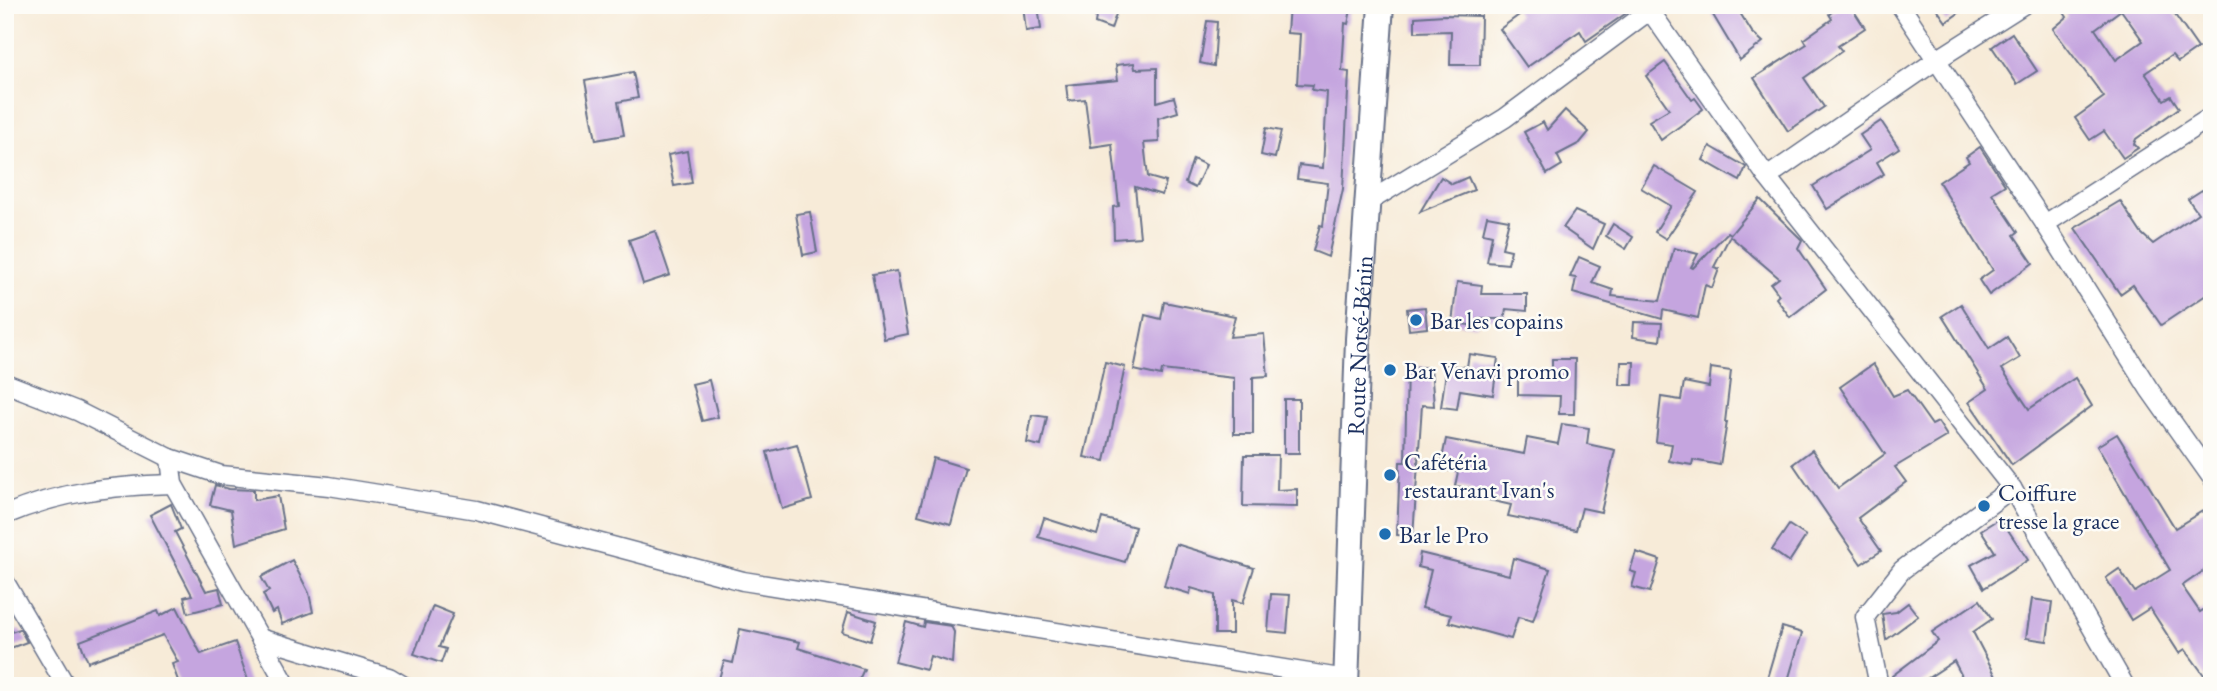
<svg xmlns="http://www.w3.org/2000/svg" width="2217" height="691" font-family="'EB Garamond',serif">
	<style>
		.building { fill: #c5a5df; fill-rule: evenodd }
		.lines { fill: none; stroke-linecap: round; stroke-linejoin: round }
		.minor-casing { stroke: #687189; stroke-width: 21 }
		.secondary-casing { stroke: #687189; stroke-width: 28 }
		.minor { stroke: #fff; stroke-width: 18 }
		.secondary { stroke: #fff; stroke-width: 24 }
		.poi-dot { fill: #1f6fb2; stroke: #fdfcf7; stroke-width: 2.5 }
		.labels { text-anchor: middle; dominant-baseline: central; stroke-width: 5; stroke-linejoin: round; paint-order: stroke }
		.poi-label { font-size: 24px; fill: #1b2f5e; stroke: #fdfcf7; text-anchor: start }
		.street-label { font-size: 24px; fill: #1b2f5e; stroke: #fdfcf7 }
	</style>
	<rect width="100%" height="100%" fill="#fdfcf7"/>
	<filter id="ink" filterUnits="userSpaceOnUse"><feTurbulence type="fractalNoise" baseFrequency=".0143" numOctaves="2"/><feDisplacementMap in="SourceGraphic" scale="14" xChannelSelector="R" yChannelSelector="G"/><feConvolveMatrix kernelMatrix="1 2 1 2 8 2 1 2 1" color-interpolation-filters="sRGB"/></filter>
	<filter id="wash" filterUnits="userSpaceOnUse"><feTurbulence type="fractalNoise" baseFrequency=".00686" numOctaves="4" result="noise"/><feDisplacementMap in="SourceGraphic" scale="28" xChannelSelector="R" yChannelSelector="G"/><feGaussianBlur stdDeviation="1.57" result="paint"/><feColorMatrix in="noise" values="0 0 0 0 0 0 0 0 0 0 0 0 0 0 0 0 0 1.4 0 .05"/><feComposite in="paint" operator="in"/></filter>
	<g filter="url(#wash)">
		<rect width="100%" height="100%" fill="#f7ebd8"/>
		<g id="blocks">
			<g class="building">
				<path d="M1023 5H1038L1041 29 1026 31Z"/>
				<path d="M1098 5H1119L1111 29 1095 23Z"/>
				<path d="M1289 5H1352L1348 24 1345 23 1342 71 1349 72 1343 189 1328 257 1313 251 1320 225 1323 226 1328 183 1297 179 1299 165 1323 168 1327 92 1312 90 1313 85 1297 84 1300 34 1287 33Z"/>
				<path d="M1513 5H1635V7L1586 41 1580 31 1527 67 1500 29 1519 15Z"/>
				<path d="M1707 5H1735L1752 32 1763 42 1740 60Z"/>
				<path d="M1843 5H1850L1865 28 1838 46 1842 51 1804 78 1824 107 1788 131 1754 78 1807 44 1804 39 1832 19 1829 14Z"/>
				<path d="M1934 5H1970L1946 22Z"/>
				<path d="M2059 5H2168L2198 48 2178 62 2172 55 2145 73 2164 100 2171 96 2179 108 2136 139 2134 144 2138 148 2123 158 2104 131 2090 140 2075 118 2104 97 2053 29 2067 17ZM2121 10 2143 41 2116 60 2095 29Z"/>
				<path d="M1444 15 1481 16 1480 65H1450L1451 31 1415 32V17Z"/>
				<path d="M1207 21 1217 22 1214 66 1200 63Z"/>
				<path d="M2012 33 2037 71 2017 84 1992 47Z"/>
				<path d="M1665 62 1692 100 1695 98 1703 109 1661 140 1649 121 1669 109 1646 76Z"/>
				<path d="M1134 63 1135 69 1157 68V102L1174 97 1178 112 1158 118 1159 142 1144 143 1148 177 1166 182 1162 195 1135 187 1140 237 1114 239 1113 207 1119 206 1112 144 1091 147 1085 99 1068 101 1066 85 1118 80 1116 65Z"/>
				<path d="M633 72 638 98 618 102 624 135 596 140 585 81Z"/>
				<path d="M1565 110 1589 132 1580 143 1557 155 1562 165 1547 174 1524 132 1543 122 1547 130Z"/>
				<path d="M1881 121 1899 148 1877 162 1884 174 1827 209 1813 186 1870 150 1860 135Z"/>
				<path d="M1266 128 1281 131 1275 158 1261 155Z"/>
				<path d="M1710 146 1746 167 1740 181 1703 160Z"/>
				<path d="M1980 147 2005 185 1992 193 2018 232 2014 235 2033 263 1989 295 1979 280 1993 270 1939 182 1969 162 1966 157Z"/>
				<path d="M687 151 692 183 674 186 668 155Z"/>
				<path d="M1193 159 1206 165 1195 188 1185 183Z"/>
				<path d="M1654 166 1698 192 1666 239 1655 232 1671 206 1641 188Z"/>
				<path d="M1441 177 1452 184 1468 177 1474 190 1420 212Z"/>
				<path d="M2202 190 2212 203V291L2161 325 2133 285 2120 294 2075 228 2120 201 2141 233 2153 244 2198 213 2188 199Z"/>
				<path d="M1760 199 1802 240 1798 248 1826 289 1790 317 1776 298 1779 295 1771 284 1779 278 1730 236 1714 267 1719 269 1712 288 1705 285 1698 318 1663 310 1662 319 1573 293 1576 278 1570 277 1579 257 1600 266 1592 283 1613 290 1612 296 1660 301 1674 248 1698 254 1691 267 1693 268 1728 232 1731 234Z"/>
				<path d="M1575 211 1604 224 1593 249 1563 228Z"/>
				<path d="M810 212 817 252 803 255 796 214Z"/>
				<path d="M1487 216 1509 220 1502 248 1511 250 1508 264 1487 262 1492 235 1483 233Z"/>
				<path d="M1613 224 1633 237 1626 249 1606 236Z"/>
				<path d="M655 231 670 275 643 284 629 240Z"/>
				<path d="M897 271 908 334 884 339 872 275Z"/>
				<path d="M1457 282 1482 285 1481 294H1527V311L1506 309 1504 319H1478L1477 326 1452 323Z"/>
				<path d="M1164 302 1235 316 1230 337 1264 334 1268 376 1253 377V434H1234V378L1162 370 1161 376 1134 370 1145 315 1161 319Z"/>
				<path d="M1961 304 1989 349 2007 337 2020 358 2002 369 2029 409 2075 378 2092 406 2012 465 1969 402 1988 389 1942 316Z"/>
				<path d="M1425 307 1427 328 1409 330 1407 309Z"/>
				<path d="M1634 322 1662 323 1660 341 1633 337Z"/>
				<path d="M1469 354 1498 358 1493 395 1460 390 1457 409 1441 407 1447 365 1467 367Z"/>
				<path d="M1552 359H1575L1574 414H1559L1560 396 1518 395V378H1552Z"/>
				<path d="M1105 362 1125 367 1105 461 1084 457Z"/>
				<path d="M1621 362H1634L1633 385H1620Z"/>
				<path d="M1873 364 1893 396 1907 390 1932 425 1938 422 1947 436 1895 467 1906 482 1858 518 1881 551 1861 564 1793 464 1812 450 1838 488 1885 454 1840 387Z"/>
				<path d="M1407 366 1431 368 1434 406 1422 405 1413 536 1397 535 1400 462H1405Z"/>
				<path d="M1711 368 1731 371 1725 422H1727L1720 465 1693 460 1692 465 1669 461 1672 444 1656 442 1661 397 1681 400 1684 382 1709 387Z"/>
				<path d="M709 380 718 417 702 421 692 384Z"/>
				<rect x="1284" y="399" width="15" height="54"/>
				<path d="M1032 415 1047 417 1041 446 1027 443Z"/>
				<path d="M1562 424 1589 428 1587 444 1615 450 1601 512 1582 508 1576 530 1508 516 1511 505 1468 495 1470 488 1455 486 1458 472 1440 469 1446 439 1524 454 1527 438 1558 444Z"/>
				<path d="M2117 434 2175 528 2212 505V565L2182 586 2200 612 2212 604V686L2185 649 2179 653 2150 608 2131 620 2106 578 2119 569 2135 592 2170 570 2097 446Z"/>
				<path d="M797 444 812 500 782 509 767 452Z"/>
				<path d="M1244 455H1278L1277 490 1297 489V507L1243 506Z"/>
				<path d="M933 458 966 468 951 524 918 515Z"/>
				<path d="M215 485 229 489 254 490V500L278 496 284 529 236 544 231 510 210 505Z"/>
				<path d="M171 504 181 529 175 532 206 591 219 588 223 604 188 613 184 597 192 595 150 515Z"/>
				<path d="M1044 518 1097 535 1102 518 1135 527 1125 562 1038 537Z"/>
				<path d="M2000 518 2028 560 1984 588 1971 565 1995 552 1981 530Z"/>
				<path d="M1789 525 1806 536 1789 562 1772 550Z"/>
				<path d="M1176 544 1254 568 1243 603 1232 600V634H1215V595L1191 588 1190 594 1164 586Z"/>
				<path d="M1636 552 1660 560 1650 592 1632 587 1636 573 1630 571Z"/>
				<path d="M1420 553 1509 575 1513 558 1550 569 1533 621 1518 617 1511 639 1449 622 1451 615 1422 608 1431 570 1418 567Z"/>
				<path d="M292 560 309 593 313 612 282 624 277 610 272 613 263 594 269 591 261 577Z"/>
				<path d="M1271 594 1290 595 1287 633 1268 631Z"/>
				<path d="M2032 599 2052 602 2047 641 2026 638Z"/>
				<path d="M1980 600 1992 619 1973 632 2001 686H1967L1954 661 1916 686H1893L1892 676 1938 641 1932 632Z"/>
				<path d="M1908 603 1918 616 1886 640 1882 614 1896 612Z"/>
				<path d="M433 606 453 614 439 647 446 649 441 663 414 654Z"/>
				<path d="M177 607 201 654 235 642 250 686H180L172 664 178 662 163 635 88 662 80 641 158 611 160 616Z"/>
				<path d="M848 612 876 621 870 641 842 632Z"/>
				<path d="M906 622 923 627 924 622 951 626 954 632 952 663 930 656 926 670 895 662Z"/>
				<path d="M1782 627 1802 633 1787 684 1767 678Z"/>
				<path d="M20 629 27 642 5 650V634Z"/>
				<path d="M740 629 800 642 798 648 864 669 856 686H717L724 661 733 663Z"/>
			</g>
		</g>
	</g>
	<g filter="url(#ink)">
		<use href="#blocks" fill-opacity="0" stroke="#687189" stroke-width="2"/>
		<g class="lines">
			<g class="minor-casing">
				<g id="minor">
					<path d="M1646 5 1767 177 2012 488 2125 686"/>
					<path d="M1900 5 2045 224 2149 389 2212 478"/>
					<path d="M1767 177 1935 61 2023 5"/>
					<path d="M1365 204 1505 118 1657 5"/>
					<path d="M2045 224 2212 116"/>
					<path d="M5 383 77 411 170 458 221 475 329 486 477 510 743 581 1346 679"/>
					<path d="M170 458 173 484 287 686"/>
					<path d="M5 515C62 491 112 486 173 484"/>
					<path d="M5 582 66 686"/>
					<path d="M263 639 389 677 404 686"/>
					<path d="M1879 686 1865 617 1902 570 2012 488"/>
				</g>
			</g>
			<g class="secondary-casing">
				<g id="secondary">
					<path id="s1" d="M1346 686 1358 339 1381 5"/>
				</g>
			</g>
			<use href="#minor" class="minor"/>
			<use href="#secondary" class="secondary"/>
		</g>
	</g>
	<g class="poi-dot">
		<circle cx="1416" cy="320" r="7"/>
		<circle cx="1390" cy="370" r="7"/>
		<circle cx="1390" cy="475" r="7"/>
		<circle cx="1984" cy="506" r="7"/>
		<circle cx="1385" cy="534" r="7"/>
	</g>
	<g class="labels">
		<g class="poi-label">
			<text x="1430" y="320">Bar les copains</text>
			<text x="1404" y="370">Bar Venavi promo</text>
			<text x="1404" y="461">Cafétéria<tspan x="1404" dy="28">restaurant Ivan's</tspan></text>
			<text x="1998" y="492">Coiffure<tspan x="1998" dy="28">tresse la grace</tspan></text>
			<text x="1399" y="534">Bar le Pro</text>
		</g>
		<g class="street-label">
			<text stroke="none"><textPath href="#s1" startOffset="341">Route Notsé-Bénin</textPath></text>
		</g>
	</g>
	<rect width="2217" height="691" fill="none" stroke="#fdfcf7" stroke-width="28"/>
</svg>
